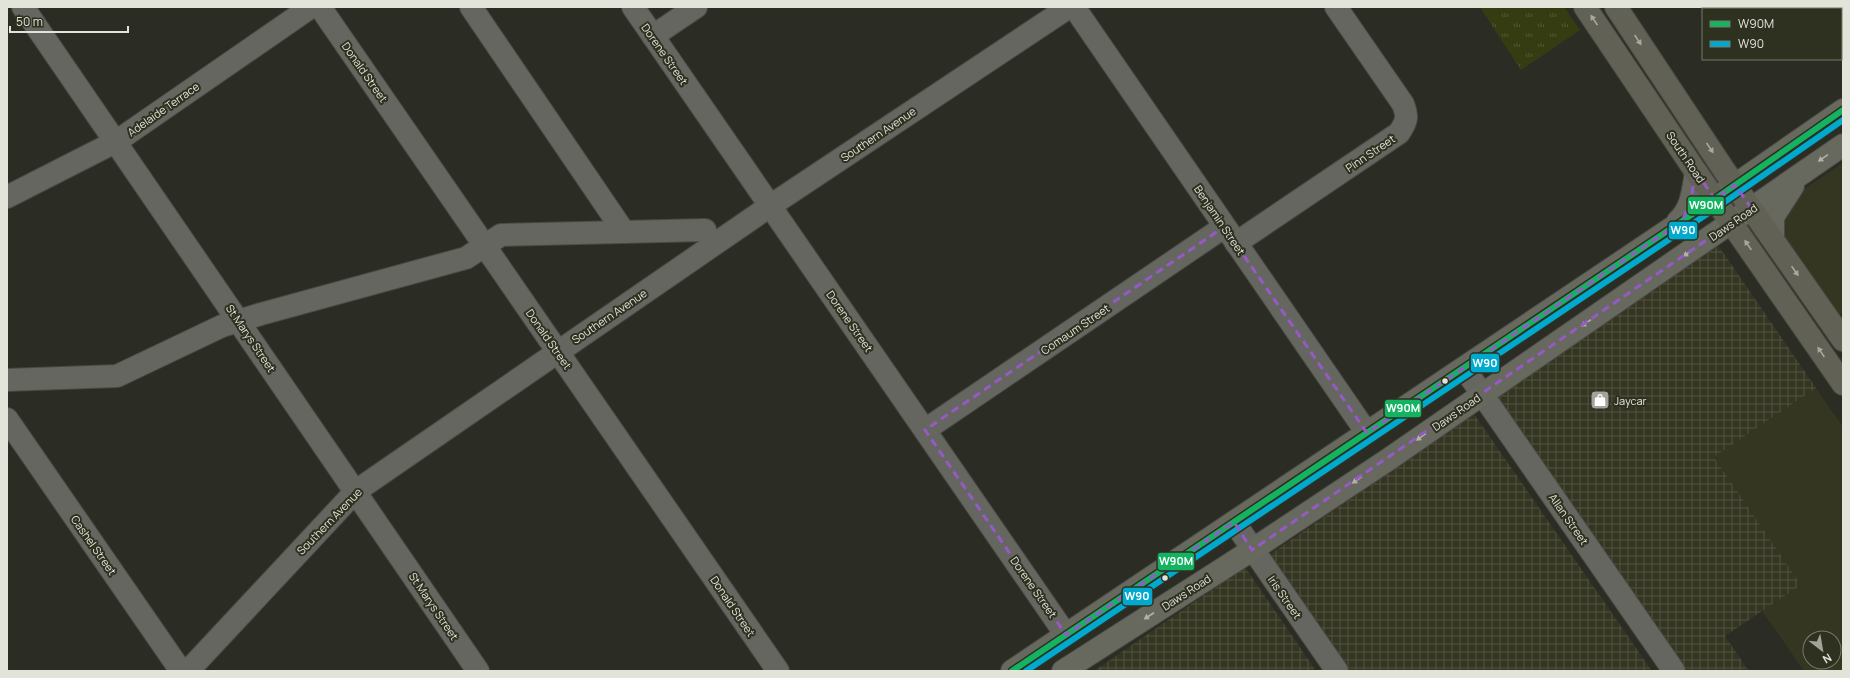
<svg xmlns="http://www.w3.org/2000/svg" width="1850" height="678" font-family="Manrope,sans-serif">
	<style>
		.built { fill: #343622; fill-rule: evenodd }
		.industrial { fill: url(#industrial-grid) }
		.grass { fill: url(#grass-tufts) }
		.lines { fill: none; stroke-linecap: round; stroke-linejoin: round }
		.minor-casing { stroke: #484a43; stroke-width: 24 }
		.major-casing { stroke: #484a43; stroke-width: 24 }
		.highway-casing { stroke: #484a43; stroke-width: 24 }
		.minor { stroke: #656660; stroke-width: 22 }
		.major { stroke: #67695f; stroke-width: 22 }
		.highway { stroke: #616255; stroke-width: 22 }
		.bus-1-casing { stroke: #2e3020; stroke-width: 9 }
		.bus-2-casing { stroke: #2e3020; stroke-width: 9 }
		.bus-1 { stroke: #13b361; stroke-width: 6 }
		.bus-2 { stroke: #00a9ce; stroke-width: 6 }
		.oneway { fill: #a8aa9e }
		.oneway2 { fill: #b1b3a9 }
		.marked { fill: none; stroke: #955ac6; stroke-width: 3; stroke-dasharray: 8 5; stroke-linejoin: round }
		.bus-dot { fill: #e2e4da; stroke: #2e3020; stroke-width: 1.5 }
		.labels { text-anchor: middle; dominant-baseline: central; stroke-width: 4; stroke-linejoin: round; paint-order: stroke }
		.street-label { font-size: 11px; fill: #e2e4da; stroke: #2e3020 }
		.poi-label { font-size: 11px; fill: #e2e4da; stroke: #2e3020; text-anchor: start }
		.line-badge { stroke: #2e3020; stroke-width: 1.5 }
		.badge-label { font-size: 11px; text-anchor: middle; font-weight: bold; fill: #fff }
	</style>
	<defs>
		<pattern id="industrial-grid" width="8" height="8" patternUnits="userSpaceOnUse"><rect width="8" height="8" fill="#343622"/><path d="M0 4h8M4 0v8" fill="none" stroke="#515342"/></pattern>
		<pattern id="grass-tufts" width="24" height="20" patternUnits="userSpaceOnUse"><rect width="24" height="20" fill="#363c12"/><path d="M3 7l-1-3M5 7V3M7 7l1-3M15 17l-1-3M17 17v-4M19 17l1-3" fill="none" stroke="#535834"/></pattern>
	</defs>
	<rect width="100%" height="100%" fill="#2b2c24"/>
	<g class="built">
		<path d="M1843 163V312L1838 316 1783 236 1782 210 1791 198Z"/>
		<path d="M1816 388 1843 427V671H1804L1762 611 1801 585 1714 457ZM1810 638H1834V662H1810Z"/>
	</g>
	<g class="industrial">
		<path d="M1716 242 1816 388 1714 457 1801 585 1725 636 1748 670 1683 671 1494 393Z"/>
		<path d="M1474 414 1652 671H1350L1269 555Z"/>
		<path d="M1245 567 1316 671H1094Z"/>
	</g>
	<path class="grass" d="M1480 7H1564L1580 30 1521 70Z"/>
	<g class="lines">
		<g class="minor-casing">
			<g id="minor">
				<path d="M23 7 478 671"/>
				<path d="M320 7 778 671"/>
				<path d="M471 7 624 232"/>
				<path d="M633 7 1066 635"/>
				<path d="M1074 7 1367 433"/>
				<path d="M653 36 696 7"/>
				<path d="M7 197 117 141 311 7"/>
				<path d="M1236 243 1399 133C1407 121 1408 117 1403 104L1336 7"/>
				<path d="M1464 368 1674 671"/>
				<path d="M7 380 117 376 222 326 261 314 466 258 501 235 705 230"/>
				<path d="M7 419 181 671"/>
				<path d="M925 430 1224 227"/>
				<path d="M1234 522 1337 671"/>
				<path d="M188 671 356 491 770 206 1069 7"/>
			</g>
		</g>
		<g class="major-casing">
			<g id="major">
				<path d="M1678 221C1692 209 1693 189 1696 172"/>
				<path d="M1773 239V217L1793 186"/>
				<path d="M1012 671 1715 199 1843 110"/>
				<path d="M1063 671 1252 550 1389 459 1843 145"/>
			</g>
		</g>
		<g class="highway-casing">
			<g id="highway">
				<path d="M1585 7 1696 172 1843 384"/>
				<path d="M1616 7 1724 170 1843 340"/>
			</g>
		</g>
		<use href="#minor" class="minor"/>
		<use href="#major" class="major"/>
		<use href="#highway" class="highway"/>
		<g class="bus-1-casing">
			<path id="bus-1" d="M1012 671 1715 199 1843 110"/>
		</g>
		<g class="bus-2-casing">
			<path id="bus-2" d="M1026 671 1719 206 1843 120"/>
		</g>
		<use href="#bus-1" class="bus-1"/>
		<use href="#bus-2" class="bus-2"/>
	</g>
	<defs><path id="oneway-solid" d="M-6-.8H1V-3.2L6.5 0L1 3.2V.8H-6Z"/></defs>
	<g class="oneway">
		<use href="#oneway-solid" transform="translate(1594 20) rotate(-124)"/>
		<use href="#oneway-solid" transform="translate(1638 40) rotate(56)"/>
		<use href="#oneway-solid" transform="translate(1710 148) rotate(56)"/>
		<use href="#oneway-solid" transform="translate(1748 245) rotate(-125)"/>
		<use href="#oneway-solid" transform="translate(1795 271) rotate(55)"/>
		<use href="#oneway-solid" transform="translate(1821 352) rotate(-124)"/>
	</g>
	<g class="oneway2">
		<use href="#oneway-solid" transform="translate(1823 158) rotate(145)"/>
		<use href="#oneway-solid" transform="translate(1688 253) rotate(145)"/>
		<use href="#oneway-solid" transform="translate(1586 323) rotate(146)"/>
		<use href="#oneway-solid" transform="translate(1421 437) rotate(145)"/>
		<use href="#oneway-solid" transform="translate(1357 480) rotate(146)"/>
		<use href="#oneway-solid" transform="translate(1149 616) rotate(147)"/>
	</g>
	<path class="marked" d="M1696 172 1715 199 1735 185 1752 209 1252 550 1234 522 1066 635 925 430 1224 227 1367 433 1669 230 1684 217 1690 203Z"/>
	<defs>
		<g id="shop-square" transform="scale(1)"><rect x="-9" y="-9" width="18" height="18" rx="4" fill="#a2a49a" stroke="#2e3020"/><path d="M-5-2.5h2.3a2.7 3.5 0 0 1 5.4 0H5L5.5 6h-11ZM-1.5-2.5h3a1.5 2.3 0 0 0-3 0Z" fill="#fff"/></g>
	</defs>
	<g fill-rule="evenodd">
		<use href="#shop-square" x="1600" y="400"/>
	</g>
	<g class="bus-dot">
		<circle cx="1445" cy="381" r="3.5"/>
		<circle cx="1165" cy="578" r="3.5"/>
	</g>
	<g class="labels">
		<g class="street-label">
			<text transform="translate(665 54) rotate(55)">Dorene Street</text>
			<text transform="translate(365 72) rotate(55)">Donald Street</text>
			<text transform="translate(163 109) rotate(-35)">Adelaide Terrace</text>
			<text transform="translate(878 134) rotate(-34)">Southern Avenue</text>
			<text transform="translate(1370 153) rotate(-34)">Pinn Street</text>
			<text transform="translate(1686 157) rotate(56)">South Road</text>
			<text transform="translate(1220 220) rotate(56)">Benjamin Street</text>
			<text transform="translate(1733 222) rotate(-35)">Daws Road</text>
			<text transform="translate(609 316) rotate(-34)">Southern Avenue</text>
			<text transform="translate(850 321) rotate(55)">Dorene Street</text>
			<text transform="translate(1075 329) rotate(-34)">Comaum Street</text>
			<text transform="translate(251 338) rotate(56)">St Marys Street</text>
			<text transform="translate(549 339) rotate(55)">Donald Street</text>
			<text transform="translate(1456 412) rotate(-35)">Daws Road</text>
			<text transform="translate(1569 519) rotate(55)">Allan Street</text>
			<text transform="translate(329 521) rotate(-46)">Southern Avenue</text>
			<text transform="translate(94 545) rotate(55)">Cashel Street</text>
			<text transform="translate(1034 587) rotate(55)">Dorene Street</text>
			<text transform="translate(1186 592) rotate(-33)">Daws Road</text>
			<text transform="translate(1285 597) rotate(55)">Iris Street</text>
			<text transform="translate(434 606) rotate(56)">St Marys Street</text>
			<text transform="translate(733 606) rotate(56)">Donald Street</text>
		</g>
		<g class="poi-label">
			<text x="1614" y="400">Jaycar</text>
		</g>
	</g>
	<g class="line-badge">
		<rect x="1687" y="196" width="38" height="19" rx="4" fill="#13b361"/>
		<rect x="1668" y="221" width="30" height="19" rx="4" fill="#00a9ce"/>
		<rect x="1470" y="353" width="30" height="20" rx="4" fill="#00a9ce"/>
		<rect x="1384" y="399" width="38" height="19" rx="4" fill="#13b361"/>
		<rect x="1157" y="552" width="38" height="19" rx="4" fill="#13b361"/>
		<rect x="1122" y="587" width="31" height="19" rx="4" fill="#00a9ce"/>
	</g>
	<g class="badge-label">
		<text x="1706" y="209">W90M</text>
		<text x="1683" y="234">W90</text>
		<text x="1485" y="367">W90</text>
		<text x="1403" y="412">W90M</text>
		<text x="1176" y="565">W90M</text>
		<text x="1137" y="600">W90</text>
	</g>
	<rect width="1850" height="678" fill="none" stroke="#e2e4da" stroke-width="16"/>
	<rect x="1702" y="8" width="140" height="52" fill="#2e3020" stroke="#76786a"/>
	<rect x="1710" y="21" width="20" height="6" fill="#13b361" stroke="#76786a"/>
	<text x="1738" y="28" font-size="12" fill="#e2e4da">W90M</text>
	<rect x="1710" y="41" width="20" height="6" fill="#00a9ce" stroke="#76786a"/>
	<text x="1738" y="48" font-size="12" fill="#e2e4da">W90</text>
	<g transform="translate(1822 650) rotate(149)"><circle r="19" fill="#2e3020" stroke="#76786a"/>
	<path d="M0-3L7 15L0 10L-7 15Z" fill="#a2a49a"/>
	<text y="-6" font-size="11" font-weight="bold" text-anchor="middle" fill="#e2e4da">N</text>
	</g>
	<path d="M10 26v6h118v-6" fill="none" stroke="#e2e4da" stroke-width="2"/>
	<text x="16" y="26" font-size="12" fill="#e2e4da" stroke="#2e3020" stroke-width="3" paint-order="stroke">50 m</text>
</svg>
